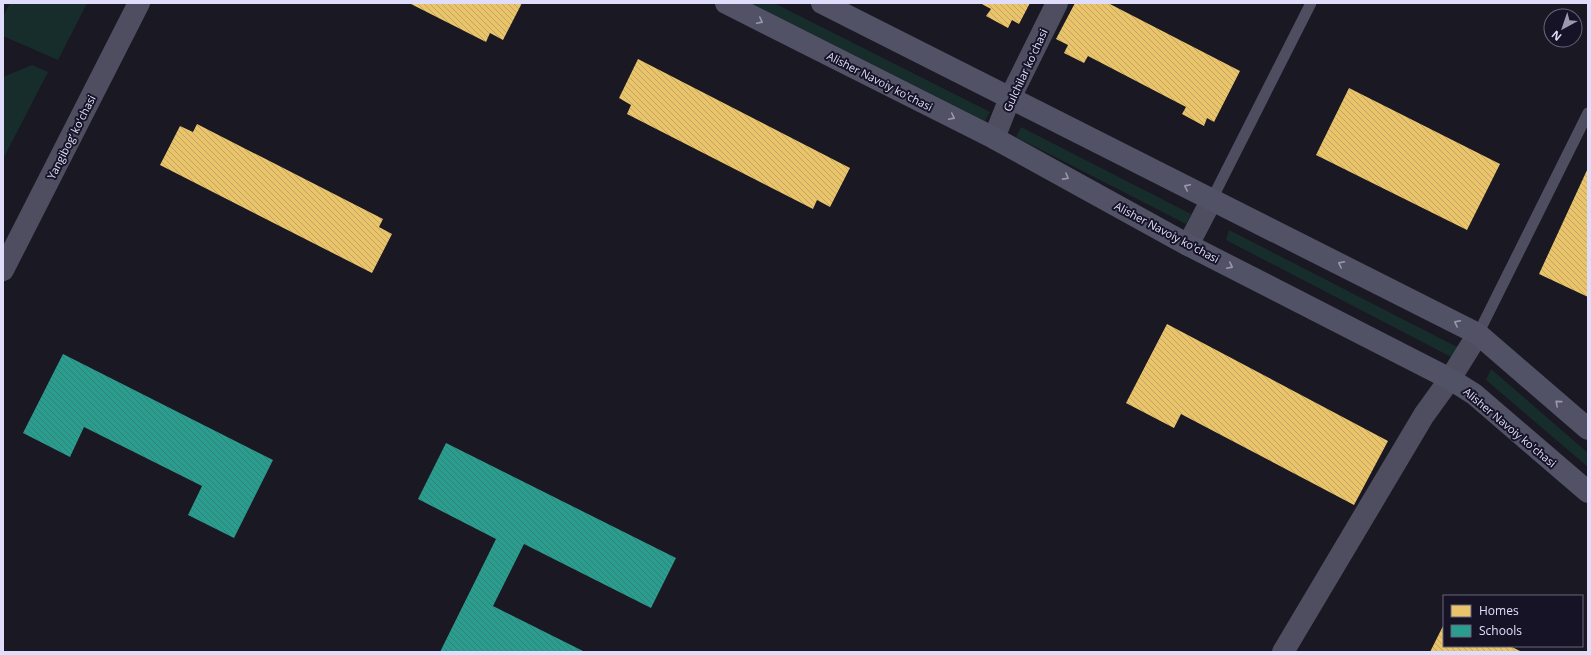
<svg xmlns="http://www.w3.org/2000/svg" width="1591" height="655" font-family="'Open Sans',sans-serif">
	<style>
		.grass { fill: #172d2c }
		.homes { fill: url(#homes-back-hatch) }
		.schools { fill: url(#schools-back-hatch) }
		.lines { fill: none; stroke-linecap: round; stroke-linejoin: round }
		.lane { stroke: #4f4e61; stroke-width: 11 }
		.street { stroke: #4f4e61; stroke-width: 22 }
		.secondary { stroke: #525266; stroke-width: 22 }
		.oneway { stroke: #9998b0 }
		.labels { text-anchor: middle; dominant-baseline: central; stroke-width: 4; stroke-linejoin: round; paint-order: stroke }
		.street-label { font-size: 11px; fill: #e0ddfb; stroke: #161327 }
	</style>
	<defs>
		<pattern id="homes-back-hatch" width="6" height="6" patternUnits="userSpaceOnUse"><rect width="6" height="6" fill="#e9c46a"/><path d="M-1 5l2 2M0 0l6 6M5-1l2 2" fill="none" stroke="#c0a462"/></pattern>
		<pattern id="schools-back-hatch" width="6" height="6" patternUnits="userSpaceOnUse"><rect width="6" height="6" fill="#2a9d8f"/><path d="M-1 5l2 2M0 0l6 6M5-1l2 2" fill="none" stroke="#32827b"/></pattern>
	</defs>
	<rect width="100%" height="100%" fill="#1a1822"/>
	<g class="grass">
		<path d="M10 3H87L58 60 3 36V17Z"/>
		<path d="M751 3H774L990 112 985 121Z"/>
		<path d="M32 65 48 72 3 159V77Z"/>
		<path d="M1021 127 1191 214 1186 224 1016 137Z"/>
		<path d="M1229 230 1461 349 1457 360 1226 240Z"/>
		<path d="M1491 369 1588 453V467L1486 380Z"/>
	</g>
	<g class="homes">
		<path d="M409 3H522L503 40 490 33 486 42Z"/>
		<path d="M980 3H1030L1019 24 1012 20 1008 28 986 16 991 9Z"/>
		<path d="M1075 3H1108L1240 71 1214 122 1207 118 1204 126 1182 114 1186 107 1088 56 1084 63 1064 53 1068 45 1056 39Z"/>
		<path d="M638 59 850 168 830 207 817 200 813 209 627 114 631 105 619 98Z"/>
		<path d="M1349 88 1500 164 1467 230 1316 155Z"/>
		<path d="M197 124 383 219 379 227 392 234 372 273 160 165 180 126 193 132Z"/>
		<path d="M1588 168V297L1539 274Z"/>
		<path d="M1167 324 1388 441 1354 505 1181 414 1174 428 1126 403Z"/>
		<path d="M1444 624V646H1510L1522 652H1430Z"/>
	</g>
	<g class="schools">
		<path d="M63 354 273 460 234 538 188 515 202 486 84 427 70 457 23 433Z"/>
		<path d="M446 443 676 558 651 608 524 544 493 606 585 652H440L496 539 418 499Z"/>
	</g>
	<g class="lines">
		<g class="lane">
			<path d="M1212 199 1311 3"/>
			<path d="M1478 334 1588 113"/>
		</g>
		<g class="street">
			<path d="M994 138 1010 98 1057 3"/>
			<path d="M1188 245 1212 199"/>
			<path d="M3 270 139 3"/>
			<path d="M1283 652 1424 415 1450 379 1478 334"/>
		</g>
		<g class="secondary">
			<path d="M726 3 994 138 1188 245 1450 379 1474 394 1588 492"/>
			<path d="M822 3 1478 334 1588 429"/>
		</g>
	</g>
	<defs><path id="oneway-chevron" d="M-2-3.5L2.5 0L-2 3.5" fill="none" stroke-width="1.6" stroke-linecap="round" stroke-linejoin="round"/></defs>
	<g class="oneway">
		<use href="#oneway-chevron" transform="translate(760 21) rotate(27)"/>
		<use href="#oneway-chevron" transform="translate(952 117) rotate(26)"/>
		<use href="#oneway-chevron" transform="translate(1066 177) rotate(29)"/>
		<use href="#oneway-chevron" transform="translate(1187 187) rotate(-154)"/>
		<use href="#oneway-chevron" transform="translate(1341 264) rotate(-153)"/>
		<use href="#oneway-chevron" transform="translate(1230 266) rotate(27)"/>
		<use href="#oneway-chevron" transform="translate(1457 323) rotate(-153)"/>
		<use href="#oneway-chevron" transform="translate(1558 403) rotate(-139)"/>
	</g>
	<g class="labels">
		<g class="street-label">
			<text transform="translate(1025 70) rotate(-65)">Gulchilar ko'chasi</text>
			<text transform="translate(880 81) rotate(27)">Alisher Navoiy ko'chasi</text>
			<text transform="translate(71 137) rotate(-63)">Yangibog‘ ko'chasi</text>
			<text transform="translate(1167 232) rotate(28)">Alisher Navoiy ko'chasi</text>
			<text transform="translate(1510 427) rotate(40)">Alisher Navoiy ko'chasi</text>
		</g>
	</g>
	<rect width="1591" height="655" fill="none" stroke="#e0ddfb" stroke-width="8"/>
	<rect x="1443" y="595" width="140" height="52" fill="#161327" stroke="#67647c"/>
	<rect x="1451" y="605" width="20" height="12" fill="#e9c46a" stroke="#67647c"/>
	<text x="1479" y="615" font-size="12" fill="#e0ddfb">Homes</text>
	<rect x="1451" y="625" width="20" height="12" fill="#2a9d8f" stroke="#67647c"/>
	<text x="1479" y="635" font-size="12" fill="#e0ddfb">Schools</text>
	<g transform="translate(1563 28) rotate(220)"><circle r="19" fill="#161327" stroke="#67647c"/>
	<path d="M0-3L7 15L0 10L-7 15Z" fill="#9b98af"/>
	<text y="-6" font-size="11" font-weight="bold" text-anchor="middle" fill="#e0ddfb">N</text>
	</g>
</svg>
